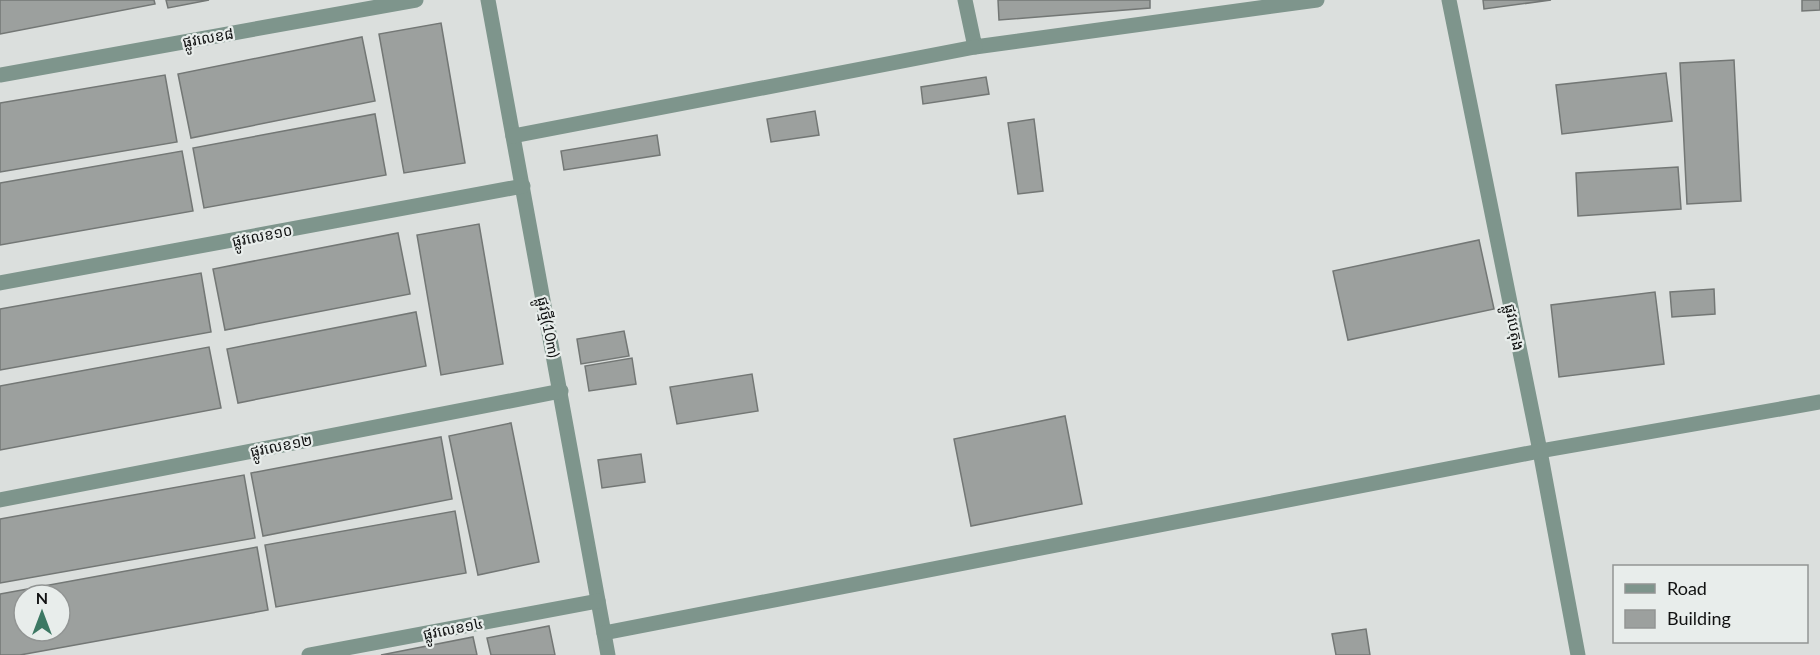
<svg xmlns="http://www.w3.org/2000/svg" width="1820" height="655" font-family="Lato,'Noto Sans Khmer',sans-serif">
	<style>
		.building { fill: #9ca09e; stroke: #737775; stroke-width: 1.5; fill-rule: evenodd }
		.lines { fill: none; stroke-linecap: round; stroke-linejoin: round }
		.minor { stroke: #7e958c; stroke-width: 15 }
		.labels { text-anchor: middle; dominant-baseline: central; stroke-width: 4.5; stroke-linejoin: round; paint-order: stroke }
		.street-label { font-size: 15px; fill: #111212; stroke: #e8edeb }
	</style>
	<rect width="100%" height="100%" fill="#dbdfdd"/>
	<g class="building">
		<path d="M0 0H154L155 4 0 34Z"/>
		<path d="M166 0H209L168 8Z"/>
		<path d="M998 0H1150V8L999 20Z"/>
		<path d="M1483 0H1551L1484 9Z"/>
		<path d="M1802 0H1820V10L1802 11Z"/>
		<path d="M441 23 465 163 404 173 379 34Z"/>
		<path d="M362 37 375 101 191 138 178 74Z"/>
		<path d="M1734 60 1741 201 1687 204 1680 63Z"/>
		<path d="M1666 73 1672 121 1562 134 1556 85Z"/>
		<path d="M165 75 177 142 0 172V103Z"/>
		<path d="M986 77 989 94 923 104 921 87Z"/>
		<path d="M815 111 819 135 771 142 767 119Z"/>
		<path d="M375 114 386 175 204 208 193 148Z"/>
		<path d="M1034 119 1043 191 1018 194 1008 123Z"/>
		<path d="M657 135 660 155 564 170 561 151Z"/>
		<path d="M182 151 193 211 0 245V183Z"/>
		<path d="M1678 167 1681 209 1578 216 1576 173Z"/>
		<path d="M479 224 503 364 441 375 417 235Z"/>
		<path d="M398 233 410 294 225 330 213 269Z"/>
		<path d="M1479 240 1494 309 1348 340 1333 271Z"/>
		<path d="M201 273 211 332 0 370V309Z"/>
		<path d="M1714 289 1715 314 1672 317 1670 292Z"/>
		<path d="M1655 292 1664 364 1559 377 1551 305Z"/>
		<path d="M416 312 426 366 238 403 227 349Z"/>
		<path d="M624 331 629 356 581 364 577 339Z"/>
		<path d="M209 347 221 408 0 450V386Z"/>
		<path d="M632 358 636 384 589 391 585 366Z"/>
		<path d="M752 374 758 411 677 424 670 387Z"/>
		<path d="M1065 416 1082 504 971 526 954 439Z"/>
		<path d="M511 423 539 562 478 575 449 436Z"/>
		<path d="M441 437 452 499 263 536 251 473Z"/>
		<path d="M641 454 645 482 602 488 598 460Z"/>
		<path d="M244 475 255 538 0 583V519Z"/>
		<path d="M455 511 466 573 276 607 265 545Z"/>
		<path d="M257 547 268 610 20 655H0V594ZM24 595H60V631H24Z"/>
		<path d="M549 626 555 655H491L487 638Z"/>
		<path d="M1366 629 1370 655H1336L1332 634Z"/>
		<path d="M473 637 477 655H381Z"/>
	</g>
	<g class="lines">
		<g class="minor">
			<path d="M488 0 608 655"/>
			<path d="M965 0 975 47 1317 0"/>
			<path d="M1449 0 1540 451 1578 655"/>
			<path d="M0 75 416 0"/>
			<path d="M513 136 975 47"/>
			<path d="M0 283 523 186"/>
			<path d="M0 500 561 391"/>
			<path d="M604 633 1540 451 1820 402"/>
			<path d="M309 655 598 601"/>
		</g>
	</g>
	<g class="labels">
		<g class="street-label">
			<text transform="translate(208 37) rotate(-10)">ផ្លូវលេខ៨</text>
			<text transform="translate(262 235) rotate(-11)">ផ្លូវលេខ១០</text>
			<text transform="translate(549 327) rotate(79)">ផ្លូវថ្មី(10m)</text>
			<text transform="translate(1515 327) rotate(79)">ផ្លូវបេតុង</text>
			<text transform="translate(281 445) rotate(-11)">ផ្លូវលេខ១២</text>
			<text transform="translate(453 628) rotate(-11)">ផ្លូវលេខ១៤</text>
		</g>
	</g>
	<rect x="1613" y="565" width="195" height="78" fill="#e8edeb" stroke="#929594" stroke-width="1.5"/>
	<rect x="1625" y="584" width="30" height="9" fill="#7e958c" stroke="#929594" stroke-width="1.5"/>
	<text x="1667" y="595" font-size="18" fill="#111212">Road</text>
	<rect x="1625" y="610" width="30" height="18" fill="#9ca09e" stroke="#929594" stroke-width="1.5"/>
	<text x="1667" y="625" font-size="18" fill="#111212">Building</text>
	<g transform="translate(42 613)"><circle r="28" fill="#e8edeb" stroke="#929594" stroke-width="1.5"/>
	<path d="M0-4.5L10 22L0 15L-10 22Z" fill="#3c7863"/>
	<text y="-9" font-size="16" font-weight="bold" text-anchor="middle" fill="#111212">N</text>
	</g>
</svg>
